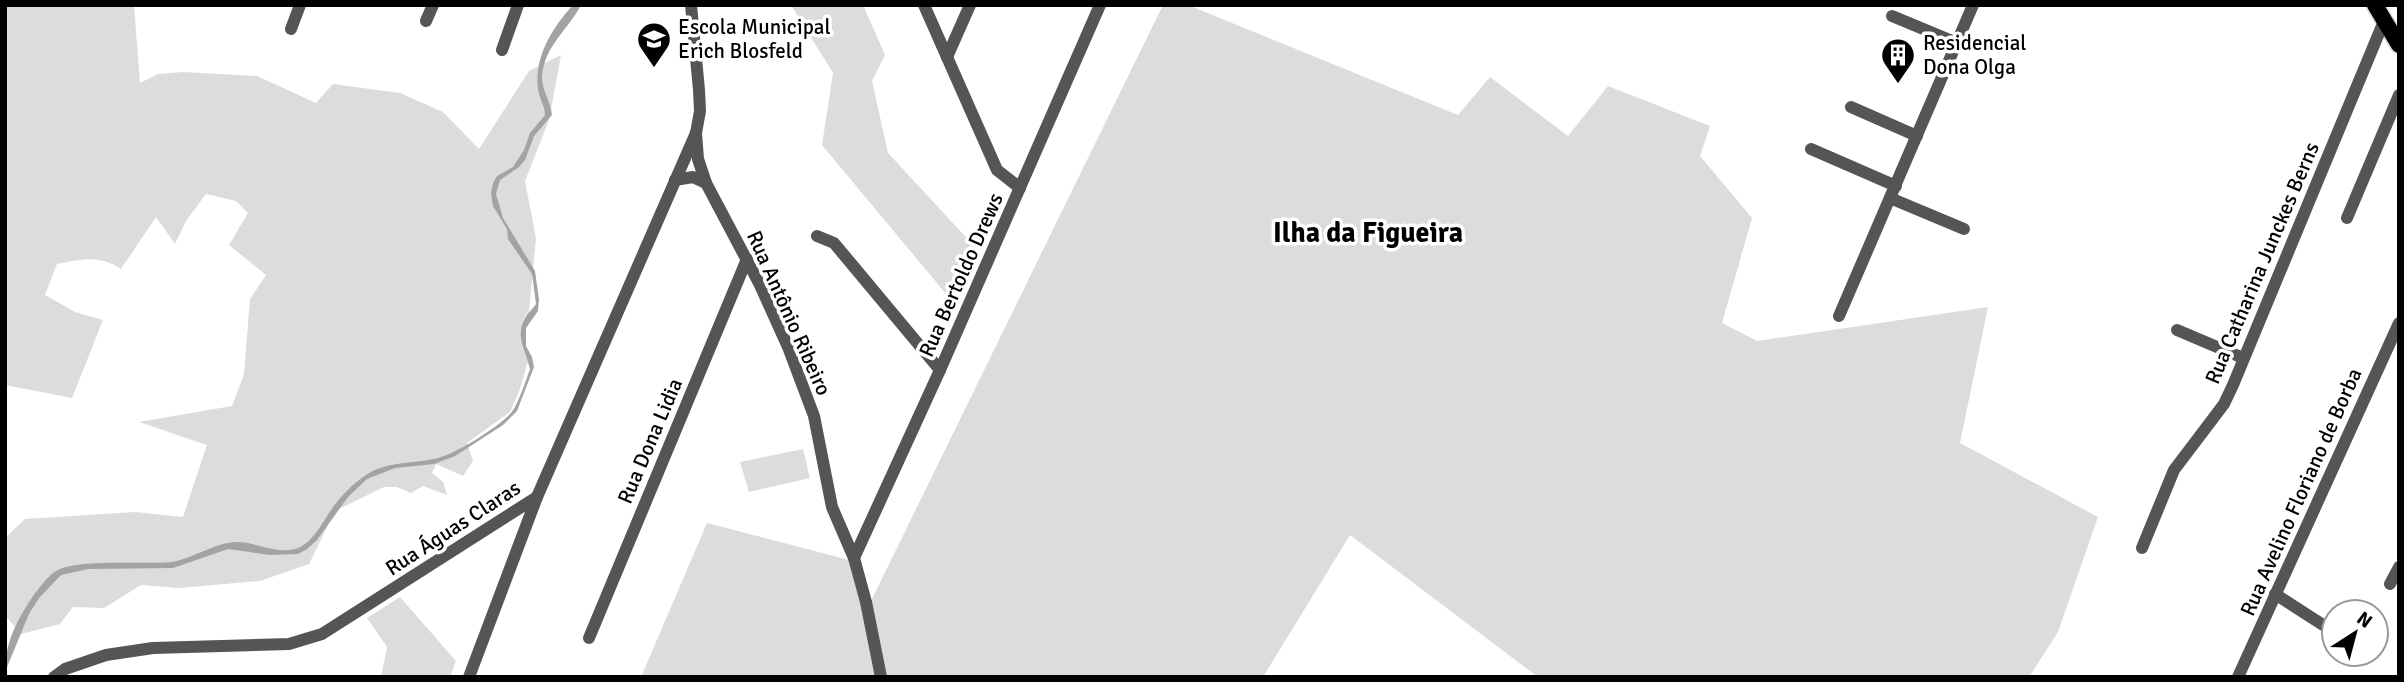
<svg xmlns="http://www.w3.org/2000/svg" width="2404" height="682" font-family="Signika,sans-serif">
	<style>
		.green { fill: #dcdcdc }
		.water { fill: #a3a3a3 }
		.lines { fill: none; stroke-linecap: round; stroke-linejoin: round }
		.major-casing { stroke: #dbdbdb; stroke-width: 19 }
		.minor { stroke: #555; stroke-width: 12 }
		.major { stroke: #000; stroke-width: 16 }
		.labels { text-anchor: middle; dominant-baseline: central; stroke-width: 7; stroke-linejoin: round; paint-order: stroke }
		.poi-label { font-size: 21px; fill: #000; stroke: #fff; text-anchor: start }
		.street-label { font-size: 21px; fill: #000; stroke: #fff }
		.district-label { font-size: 28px; font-weight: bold; fill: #000; stroke: #fff }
	</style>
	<rect width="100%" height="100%" fill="#fff"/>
	<g class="green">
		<path d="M5 5H134L140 83 158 74 183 72 257 76 316 103 333 84 400 93 443 112 479 149 529 71 561 55 549 120 525 181 536 238 529 311C516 327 519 344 528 361L520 389 510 412 467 443 473 461 463 476 436 464 432 473 443 482 447 495 423 486 411 493 397 487H384L335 511 309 564 260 581 179 588 141 585 104 608 73 607 60 624 21 634 5 615V538L25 519 135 512 183 517 207 445 139 422 232 406 244 374 250 299 266 275 229 245 248 213 236 201 206 194 186 221 175 244 156 217 121 269C99 255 82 259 57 264L45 295 75 312 103 320 72 398 5 385Z"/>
		<path d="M791 5H863L885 55 872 81 888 153 976 248 952 301 822 145 833 73Z"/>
		<path d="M1163 5H1188L1458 115 1490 77 1568 136 1608 86 1710 126 1700 156 1752 218 1722 323 1757 341 1988 307 1960 443 2098 517 2058 632 2029 677H1538L1350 535 1263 677H641L707 523 853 561 867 609Z"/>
		<path d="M803 449 810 478 749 492 740 462Z"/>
		<path d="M400 597 456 661 450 677H381L387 647 367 618Z"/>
	</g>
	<path class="water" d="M573 5H581C568 30 544 46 542 77 542 91 551 102 552 115L534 136 525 160 519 167 500 180 496 194 503 218 535 271 539 300 538 311 526 328V346L532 357 534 367 517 411 503 425 455 456 434 464 395 468 367 479 348 497 317 540 307 549 298 554 269 555 228 549 173 568 88 569 61 575 39 598 29 614 5 672C5 647 13 628 26 607 32 597 46 577 56 571 78 558 142 565 171 562 193 559 215 542 237 542 256 542 275 554 295 549 313 544 323 521 333 507 341 496 352 485 363 477 385 461 409 464 434 459 455 455 497 428 511 413 518 405 526 380 530 369 526 351 514 337 525 318 528 312 533 309 536 304L532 274 508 239 507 229 493 206 491 193 493 183 497 176 513 167 524 150 530 133 545 115C545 106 539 98 538 89 534 57 552 28 573 5Z"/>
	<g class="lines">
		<g class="major-casing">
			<path id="major" d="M2375 5 2399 45"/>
		</g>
		<g class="minor">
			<path d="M691 5 699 90 700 111 696 133 698 159 706 183 760 285 788 347 814 416 832 507 854 558 866 602 881 677"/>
			<path d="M924 5 997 170 1020 188"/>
			<path d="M1892 16 1957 43"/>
			<path d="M426 21 433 5"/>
			<path d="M291 29 300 5"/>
			<path d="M502 50 518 5"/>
			<path d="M947 57 970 5"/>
			<path d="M1851 107 1917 136"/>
			<path d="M1811 149 1896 186"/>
			<path d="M675 180 693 177 706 183"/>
			<path d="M1890 198 1964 229"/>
			<path d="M2347 218 2399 95"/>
			<path d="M817 236 834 243 940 370"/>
			<path d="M1839 316 1973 5"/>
			<path d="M2177 330 2243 358"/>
			<path d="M2142 548 2174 470 2224 404 2233 385 2384 21"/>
			<path d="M854 558 940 370 1100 5"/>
			<path d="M2390 584 2399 567"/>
			<path d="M2275 594 2334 632"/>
			<path d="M589 638 747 259"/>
			<path d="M54 677 65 669 106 655 153 648 289 644 322 634 537 497 696 133"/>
			<path d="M469 677 537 497"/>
			<path d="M2238 677 2399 323"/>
		</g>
		<use href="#major" class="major"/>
	</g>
	<defs>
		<g id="school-pin" transform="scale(1.75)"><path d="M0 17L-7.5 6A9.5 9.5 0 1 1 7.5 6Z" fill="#000" stroke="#fff"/><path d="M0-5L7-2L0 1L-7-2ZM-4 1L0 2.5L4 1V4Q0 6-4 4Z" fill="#fff"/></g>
		<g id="building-pin" transform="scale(1.75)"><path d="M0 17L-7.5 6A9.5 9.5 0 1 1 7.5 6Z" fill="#000" stroke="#fff"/><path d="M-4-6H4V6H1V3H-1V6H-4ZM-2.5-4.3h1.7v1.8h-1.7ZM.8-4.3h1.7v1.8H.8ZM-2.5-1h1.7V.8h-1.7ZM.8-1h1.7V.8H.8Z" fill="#fff"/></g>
	</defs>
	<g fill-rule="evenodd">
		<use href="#school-pin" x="654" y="39"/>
		<use href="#building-pin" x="1898" y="55"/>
	</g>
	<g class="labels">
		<g class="poi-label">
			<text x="678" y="27">Escola Municipal<tspan x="678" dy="24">Erich Blosfeld</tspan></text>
			<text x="1923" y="43">Residencial<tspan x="1923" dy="24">Dona Olga</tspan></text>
		</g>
		<g class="street-label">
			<text transform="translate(2262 263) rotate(-67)">Rua Catharina Junckes Berns</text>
			<text transform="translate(961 275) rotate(-66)">Rua Bertoldo Drews</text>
			<text transform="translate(789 313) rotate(66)">Rua Antônio Ribeiro</text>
			<text transform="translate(650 441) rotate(-67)">Rua Dona Lidia</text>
			<text transform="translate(2301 492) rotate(-66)">Rua Avelino Floriano de Borba</text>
			<text transform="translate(453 528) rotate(-33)">Rua Águas Claras</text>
		</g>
		<g class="district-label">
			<text x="1368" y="233">Ilha da Figueira</text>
		</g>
	</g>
	<rect width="2404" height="682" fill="none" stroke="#000000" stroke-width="14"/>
	<g transform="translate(2355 633) rotate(36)"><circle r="33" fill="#ffffff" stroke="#999999" stroke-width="2"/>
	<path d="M0-5L12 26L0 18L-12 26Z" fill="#000000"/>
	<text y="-10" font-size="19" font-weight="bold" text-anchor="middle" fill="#000000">N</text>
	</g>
</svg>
